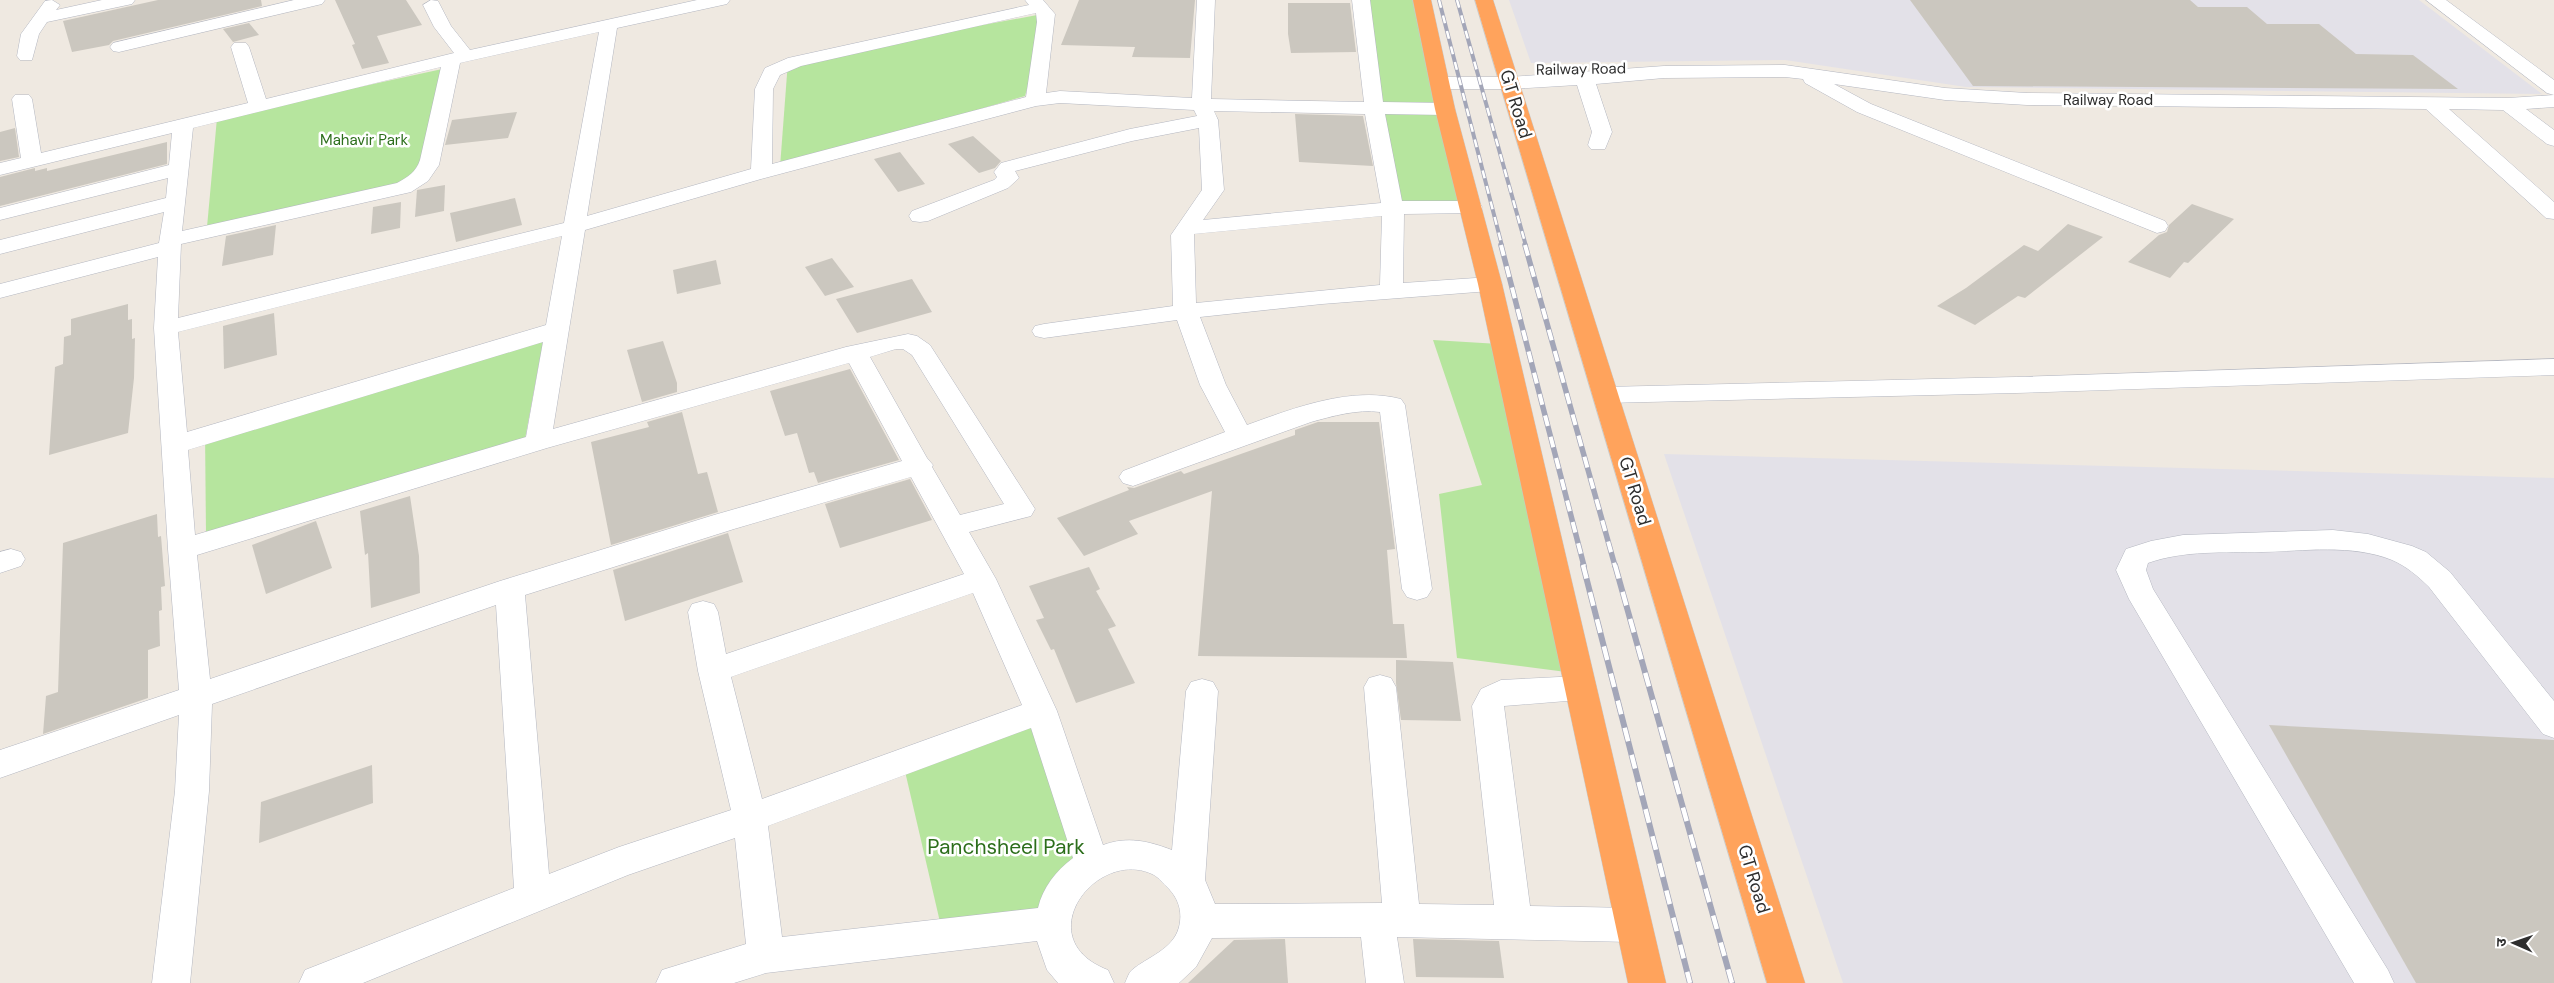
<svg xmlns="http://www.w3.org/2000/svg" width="2554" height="983" font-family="'DM Sans','Noto Sans Devanagari',sans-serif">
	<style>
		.industrial { fill: #e3e1e8 }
		.green { fill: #b6e59e }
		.building { fill: #cbc7bf }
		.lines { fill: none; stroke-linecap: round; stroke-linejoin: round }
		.minor-casing { stroke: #b4b7c1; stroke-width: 1 }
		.highway-casing { stroke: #c9c9c9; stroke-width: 1 }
		.minor { fill: #fff; fill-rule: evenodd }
		.highway { fill: #ffa35c; fill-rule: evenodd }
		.rail-far2-casing { stroke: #a3a6b8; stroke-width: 4 }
		.rail-far1-casing { stroke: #a3a6b8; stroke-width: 5.5 }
		.rail-casing { stroke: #a3a6b8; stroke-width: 6 }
		.rail-far2 { stroke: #fff; stroke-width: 2.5; stroke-dasharray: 8; stroke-linecap: butt }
		.rail-far1 { stroke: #fff; stroke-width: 4; stroke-dasharray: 11; stroke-linecap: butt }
		.rail { stroke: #fff; stroke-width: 4.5; stroke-dasharray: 14; stroke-linecap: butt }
		.labels { text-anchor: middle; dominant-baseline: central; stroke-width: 5; stroke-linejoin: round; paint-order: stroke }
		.far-street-label { font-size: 15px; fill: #2e2e2e; stroke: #fff }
		.far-park-label { font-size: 15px; fill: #2c6e1b; stroke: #fff }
		.street-label { font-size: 18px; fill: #2e2e2e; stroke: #fff }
		.near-park-label { font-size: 21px; fill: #2c6e1b; stroke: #fff }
	</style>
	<rect width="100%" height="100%" fill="#efe9e1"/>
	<g class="industrial">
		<path d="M1509 0H2419L2542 94 1966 87 1785 60 1531 63Z"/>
		<path d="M1664 454 2554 478V983H1843Z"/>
	</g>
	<g class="green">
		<path d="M1363 0H1423L1470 203 1394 208Z"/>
		<path d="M1048 13 1025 96 780 167 788 61Z"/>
		<path d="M456 66 422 181 207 227 217 118Z"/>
		<path d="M545 331 525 439 206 535 205 430Z"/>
		<path d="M1433 340 1499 344 1574 673 1457 658 1439 494 1482 485Z"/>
		<path d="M1039 714 1097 849 1065 926 943 935 904 767Z"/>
	</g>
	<g class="building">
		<path d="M158 0H261L262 6 113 41 109 45 72 52 63 21Z"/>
		<path d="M335 0H406L422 25 377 36 389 63 362 69 352 45 355 44Z"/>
		<path d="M1079 0H1195L1190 58 1132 57 1135 47 1061 45Z"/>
		<path d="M1910 0H2190L2198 7H2247L2267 24H2319L2356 54 2413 55 2458 89 1973 86Z"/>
		<path d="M1288 3H1350L1356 52 1291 53 1288 34Z"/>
		<path d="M249 23 259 35 233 42 223 29Z"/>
		<path d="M517 112 508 138 445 145 452 120Z"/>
		<path d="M1295 114 1363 116 1373 166 1299 162Z"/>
		<path d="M15 128 19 157 0 161V132Z"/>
		<path d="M973 136 1001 161 995 168 979 173 948 144Z"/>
		<path d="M167 142V164L0 206V177L35 168V171L47 168V171Z"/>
		<path d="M900 152 910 165 925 184 898 192 874 159Z"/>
		<path d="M445 185 444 211 415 217 417 190Z"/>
		<path d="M515 198 522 225 456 242 450 213Z"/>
		<path d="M401 202 400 228 371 234 373 207Z"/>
		<path d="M2192 204 2234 219 2188 263 2184 262 2170 278 2128 262 2159 235 2167 232 2169 225Z"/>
		<path d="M2068 224 2103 237 2025 298 2018 296 1975 325 1937 306 1966 288 2024 245 2038 251Z"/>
		<path d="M276 225 273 255 222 266 226 236Z"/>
		<path d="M832 258 854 287 825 296 805 267Z"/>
		<path d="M716 260 721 284 677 294 673 270Z"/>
		<path d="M912 279 932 312 857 333 836 299Z"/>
		<path d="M128 304V320L132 319V339L135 338 134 378 128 433 49 455 55 367 63 364 64 337 71 335V319Z"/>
		<path d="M274 313 277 355 224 369 223 326Z"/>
		<path d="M663 341 677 383V392L642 402 627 350Z"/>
		<path d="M850 369 899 460 818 483 814 472 809 473 797 433 785 436 770 391Z"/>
		<path d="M682 412 698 474 707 472 718 512 611 545 591 442 649 427 647 422Z"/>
		<path d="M1318 422H1379L1395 549 1387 550 1393 624H1404L1407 658 1198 656 1212 491 1129 521 1138 534 1084 556 1057 518 1129 490 1127 487 1134 488 1181 471 1184 474 1295 435V430Z"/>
		<path d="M910 479 932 520 840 548 825 504Z"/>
		<path d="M410 496 419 556 420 593 371 608 368 553 365 555 360 511Z"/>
		<path d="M157 514 158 537 161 536 165 586 161 587 162 610 159 611 160 646 148 650V698L43 734 46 696 58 692 63 543Z"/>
		<path d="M316 521 332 568 266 594 252 545Z"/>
		<path d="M728 533 743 582 625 621 613 570Z"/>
		<path d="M1089 567 1100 589 1096 591 1116 626 1108 629 1135 683 1076 703 1054 649 1051 650 1036 620 1044 618 1029 586Z"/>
		<path d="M1396 660 1453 662 1461 721 1401 720 1396 683Z"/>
		<path d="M2269 725 2554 740V983H2416Z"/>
		<path d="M372 765 373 803 259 843 261 802Z"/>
		<path d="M1285 939 1288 983H1188L1234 940Z"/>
		<path d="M1413 939 1499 941 1504 978 1416 977Z"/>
	</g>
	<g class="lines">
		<g class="minor-casing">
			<g id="minor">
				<path d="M52 0 60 5 56 10 102 0H135L132 4 47 22 39 34 32 60H20L17 56 21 34 45 1Z"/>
				<path d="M294 0H325L322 4 119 52 113 51 110 47 113 43Z"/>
				<path d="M431 0 438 1 451 26 470 50 697 0H730L727 4 617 28 587 216 751 169 755 89 765 68 788 58 1029 5 1025 0H1043L1055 14 1046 93 1060 91 1192 98 1197 0H1215L1211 99 1364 102 1352 0H1370L1383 102 1445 103 1452 105 1455 109 1452 113 1445 115 1385 114 1402 201H1471L1479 202 1482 207 1479 212 1471 213 1404 214 1403 283 1490 277 1498 279 1502 284 1498 289 1490 291 1322 304 1200 317 1226 385 1247 425C1294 408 1351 386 1401 399L1405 405 1432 589 1427 597 1417 600 1407 597 1402 589 1380 412C1357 409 1333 416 1311 422L1133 486 1123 483 1119 477 1123 471 1225 432 1200 385 1177 320 1044 338 1035 336 1032 331 1035 326 1044 324 1173 306 1171 235 1202 190 1199 128 1132 141 1015 171 1019 178 1008 188 928 221 920 222 912 221 909 216 912 211 994 180 997 177 994 172 1001 163 1130 129 1197 116 1194 110 1060 103 1036 106 761 179 585 230 553 429 846 347 908 334 917 336 930 345 1035 509 1031 516 969 532 996 579 1057 711 1103 845C1128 836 1148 841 1172 850L1186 691 1191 682 1202 679 1213 682 1218 691 1205 880 1215 904 1382 903 1364 687 1369 678 1380 675 1391 678 1396 687 1419 904 1494 905 1472 706 1481 689 1501 680 1579 676 1590 679 1595 688 1590 697 1579 700 1504 706 1530 906 1632 908 1645 913 1650 925 1645 937 1632 942 1397 937 1404 983H1366L1361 937 1212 938 1196 967 1179 983H1125C1127 979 1129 972 1132 970 1147 957 1173 950 1179 927 1183 911 1178 897 1166 886 1162 882 1157 876 1152 874 1096 848 1027 939 1108 970L1114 983H1058L1047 970 1037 941 766 973 734 983H656L662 970 746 944 735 838 628 875 363 983H299L305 970 514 888 496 605 212 704 209 791 190 983H152L175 791 179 715 0 778V750L179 690 168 549 154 328 158 257 0 298V284L159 243 164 212 0 254V240L166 198 168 178 0 220V208L169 165 172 133 0 175V163L21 158 12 99 15 95H29L32 99 41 153 248 103 231 47 234 43H246L249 47 266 99 454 53 434 27 423 5ZM1036 13 1037 22 1026 97 772 164 773 89 780 75 801 66ZM599 32 564 223 178 318 181 244 411 192 428 181 439 165 460 63ZM441 67 420 160C416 172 408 177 397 183L182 231 193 128ZM1214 111 1365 114 1381 203 1203 220 1224 190 1218 120ZM1382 216 1380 285 1196 303 1194 234ZM562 236 546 325 187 432 178 332ZM543 342 526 437 195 535 188 450ZM896 349H903L912 355 1004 504 960 515 932 467 933 465 927 458 870 357ZM849 363 902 461 714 515 500 581 210 679 197 555 547 448ZM911 477 964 574 726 654 718 612 714 604 703 601 692 604 688 612 698 671 731 810 619 847 549 874 525 595 734 529ZM973 593 1022 705 762 799 731 677ZM1031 728 1073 858C1056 871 1043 887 1038 908L782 937 768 826Z"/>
				<path d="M2426 0H2446L2554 80V95L2547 93Z"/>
				<path d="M1785 65 1945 88 2027 93 2508 98 2554 95V107L2526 109 2554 130V146L2547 144 2503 110 2449 109 2554 202V219L2546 218 2426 109 2027 105 1945 100 1834 84 1871 104 2165 221 2168 226 2165 231 2157 233 1857 112 1805 83 1803 79 1785 77 1664 78 1596 84 1612 132 1605 149H1591L1588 145 1592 132 1577 85 1510 89H1441L1434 87 1432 83 1434 79 1441 77H1510L1664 66Z"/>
				<path d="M2554 359V375L2016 393 1606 403 1597 401 1593 395 1597 389 1606 387 2016 377Z"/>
				<path d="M2333 530 2368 534 2412 546 2426 552 2450 572 2554 701V738L2543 734 2429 587C2418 576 2406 566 2392 560 2352 544 2304 551 2262 552 2224 553 2185 550 2148 563L2146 570 2153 589 2388 970 2394 983H2354L2129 599 2116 570 2126 549 2151 541 2183 535Z"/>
				<path d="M11 549 21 552 25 559 21 566 0 573V552Z"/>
			</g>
		</g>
		<g class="highway-casing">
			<g id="highway">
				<path d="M1413 0H1431L1455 109 1502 284 1666 983H1628L1478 284 1435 109Z"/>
				<path d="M1475 0H1493L1805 983H1767Z"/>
			</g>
		</g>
		<use href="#minor" class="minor"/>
		<use href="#highway" class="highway"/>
		<g class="rail-far2-casing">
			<g id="rail-far2">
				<path d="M1439 0 1502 246"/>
				<path d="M1457 0 1526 246"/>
			</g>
		</g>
		<g class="rail-far1-casing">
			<g id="rail-far1">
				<path d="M1501 245 1584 566"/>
				<path d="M1525 245 1615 566"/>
			</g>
		</g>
		<g class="rail-casing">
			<g id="rail">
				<path d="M1583 565 1690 983"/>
				<path d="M1615 565 1732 983"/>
			</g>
		</g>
		<use href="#rail-far2" class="rail-far2"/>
		<use href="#rail-far1" class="rail-far1"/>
		<use href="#rail" class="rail"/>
	</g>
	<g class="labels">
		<g class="far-street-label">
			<text transform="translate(1581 69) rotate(-1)">Railway Road</text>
			<text x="2108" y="100">Railway Road</text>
		</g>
		<g class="far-park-label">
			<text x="364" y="140">Mahavir Park</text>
		</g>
		<g class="street-label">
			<text transform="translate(1516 104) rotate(73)">GT Road</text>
			<text transform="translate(1635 491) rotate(73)">GT Road</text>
			<text transform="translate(1754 879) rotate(73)">GT Road</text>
		</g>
		<g class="near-park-label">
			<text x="1006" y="847">Panchsheel Park</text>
		</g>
	</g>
	<g transform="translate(2514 943) rotate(272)" stroke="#ffffff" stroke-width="4" paint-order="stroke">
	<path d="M0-4L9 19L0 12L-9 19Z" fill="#2e2e2e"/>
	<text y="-8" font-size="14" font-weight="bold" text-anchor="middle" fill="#2e2e2e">उ</text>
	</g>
</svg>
